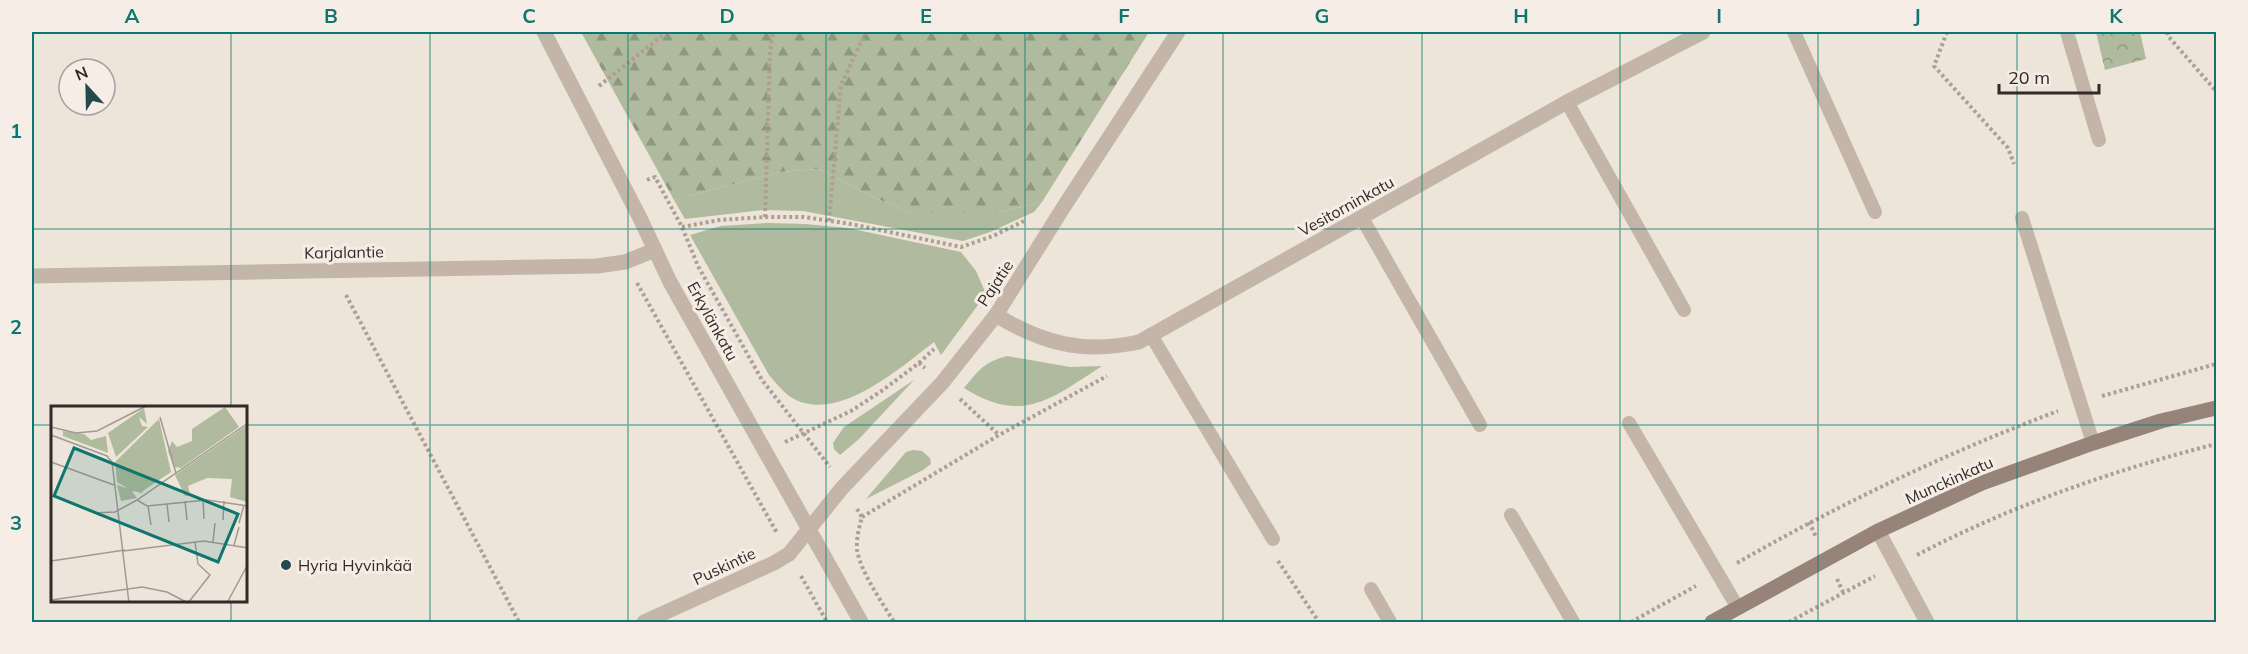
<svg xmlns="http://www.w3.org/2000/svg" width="2248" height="654" font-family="Mulish,sans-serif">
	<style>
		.grass { fill: #b0ba9c }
		.forest { fill: url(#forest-firs) }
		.park { fill: url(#park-crowns) }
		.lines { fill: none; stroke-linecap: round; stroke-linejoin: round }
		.path { stroke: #af9f92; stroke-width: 4; stroke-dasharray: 3 3; stroke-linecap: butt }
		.lane { stroke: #c3b5a8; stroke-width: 14 }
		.street { stroke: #c3b5a8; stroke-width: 15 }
		.secondary { stroke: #96847a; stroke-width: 15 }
		.grid { fill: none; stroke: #0f766e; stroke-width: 1.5; stroke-opacity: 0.55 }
		.poi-dot { fill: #234a4d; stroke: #f6eee6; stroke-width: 2 }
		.labels { text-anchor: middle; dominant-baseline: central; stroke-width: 6; stroke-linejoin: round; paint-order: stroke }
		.street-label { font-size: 16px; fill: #312a27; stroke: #f6eee6 }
		.poi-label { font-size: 16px; fill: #312a27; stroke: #f6eee6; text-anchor: start }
		.inset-road { fill: none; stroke: #a29a92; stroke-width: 1.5 }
		.view { fill: #0f766e; fill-opacity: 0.15; stroke: #0f766e; stroke-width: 3 }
		.inset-edge { fill: none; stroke: #312a27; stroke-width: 3 }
		.neatline { fill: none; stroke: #0f766e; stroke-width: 2 }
		.grid-label { font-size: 20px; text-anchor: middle; font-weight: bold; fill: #0f766e }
	</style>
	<defs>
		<pattern id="forest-firs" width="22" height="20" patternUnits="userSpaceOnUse" patternTransform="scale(1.5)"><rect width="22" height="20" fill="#b0ba9c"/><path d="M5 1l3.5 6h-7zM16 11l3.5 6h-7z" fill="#90977f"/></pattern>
		<pattern id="park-crowns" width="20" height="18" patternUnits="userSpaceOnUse" patternTransform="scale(1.5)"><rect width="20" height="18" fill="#b0ba9c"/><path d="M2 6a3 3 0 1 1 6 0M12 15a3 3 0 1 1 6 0" fill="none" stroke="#90977f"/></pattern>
	</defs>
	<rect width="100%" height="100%" fill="#ede4da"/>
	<g class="grass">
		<path d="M819 169 875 198 913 213H997L1042 202 1034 212 990 232 963 241 803 211 763 210 685 219 674 200 779 172Z"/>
		<path d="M767 223 805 224 848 228 961 252 976 271 986 294 941 355 934 342C901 367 841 421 796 400 785 395 777 384 769 375L690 235 721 226Z"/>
		<path d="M1007 356 1070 367 1102 366C1051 399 1022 425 964 388 979 370 984 362 1007 356Z"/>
		<path d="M914 380 859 439 840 455 834 449 833 443 844 427Z"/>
		<path d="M913 450 922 451 930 458 931 464 923 470 866 499 906 452Z"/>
	</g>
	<path class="forest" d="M581 32H1149L1042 202 997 213H913L875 198 819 169 779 172 674 200Z"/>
	<path class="park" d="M2096 32H2140L2146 59 2105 70Z"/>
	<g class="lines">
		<g class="path">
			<path d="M1947 32 1934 66 2008 148 2014 164"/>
			<path d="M2167 32 2168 36 2216 91"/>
			<path d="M599 86 667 32"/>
			<path d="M647 180 655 177 682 227 698 266 762 380 830 467"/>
			<path d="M765 217 770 52 773 32"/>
			<path d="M829 221 841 85 866 32"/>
			<path d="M682 227 719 220 765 217H804L851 224 961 247 993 236 1024 221"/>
			<path d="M637 283 777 533"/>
			<path d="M346 295 519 622"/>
			<path d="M919 363 934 349"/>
			<path d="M2102 396 2216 364"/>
			<path d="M960 399 999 435"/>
			<path d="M785 442 851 411 883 390 919 363 925 368"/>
			<path d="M857 509 862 517C859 528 856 539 857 550 861 573 882 602 894 622"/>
			<path d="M862 517 999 435 1107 376"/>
			<path d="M1809 522 1816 537"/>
			<path d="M1917 555C2010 506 2114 470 2216 444"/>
			<path d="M1278 561 1319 622"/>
			<path d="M1737 563C1840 504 1946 453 2058 411"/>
			<path d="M801 576 827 622"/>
			<path d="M1837 579 1843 592"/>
			<path d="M1631 622 1696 586"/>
			<path d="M1789 622 1875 576"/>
		</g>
		<g class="lane">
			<path d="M1794 32 1875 212"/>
			<path d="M2067 32 2099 140"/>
			<path d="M1567 102 1684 310"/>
			<path d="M1362 218 1480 425"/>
			<path d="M2022 218 2093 443"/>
			<path d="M1151 335 1273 539"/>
			<path d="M1629 423 1738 608"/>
			<path d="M1511 515 1573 622"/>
			<path d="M1371 589 1390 622"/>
		</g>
		<g class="street">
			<path d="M544 32 640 218 670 282 861 622"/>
			<path d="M32 276 597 266 625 262 655 250"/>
			<path d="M996 315C1043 344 1084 354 1139 342L1567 102 1703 32"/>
			<path d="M1878 531 1927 622"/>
			<path d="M644 622 774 563 789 554 842 488 942 383 996 315 1063 208 1178 32"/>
		</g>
		<path class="secondary" d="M1712 622 1878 531 1982 483 2093 443 2161 421 2216 408"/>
	</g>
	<path class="grid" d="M231 32V408M430 32V622M628 32V622M826 32V622M1025 32V622M1223 32V622M1422 32V622M1620 32V622M1818 32V622M2017 32V622M32 229H2216M32 425H52M246 425H2216M231 602V622"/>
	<circle class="poi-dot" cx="286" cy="565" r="6"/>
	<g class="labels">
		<g class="street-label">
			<text transform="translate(1346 206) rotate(-29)">Vesitorninkatu</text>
			<text transform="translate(344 252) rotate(-1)">Karjalantie</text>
			<text transform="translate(995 283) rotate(-57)">Pajatie</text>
			<text transform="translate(713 321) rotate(61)">Erkylänkatu</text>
			<text transform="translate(1949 480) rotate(-24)">Munckinkatu</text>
			<text transform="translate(724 566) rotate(-25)">Puskintie</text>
		</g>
		<g class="poi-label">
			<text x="298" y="565">Hyria Hyvinkää</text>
		</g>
	</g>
	<g transform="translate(51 406)">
		<rect width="196" height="196" fill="#ede4da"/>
		<path d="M66 76 77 78 93 87 81 85 86 92 70 95 66 79 76 82Z" fill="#b0ba9c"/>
		<path d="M174 1 188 21 130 62 123 61 117 45 121 35 126 41 141 35V23ZM93 2 96 18 88 11 91 20 97 21 65 51 57 27ZM108 13 120 66 89 87 66 76 64 56ZM196 19V96L179 91 181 73 156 72 137 80 139 89 134 90 124 69ZM12 25 33 28 40 34 55 30 57 47 12 30Z" fill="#b0ba9c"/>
		<path class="inset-road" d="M109 11 125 67M0 21 25 27 46 25 95 0M0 29 56 50 61 56 78 197M0 56 63 79M86 94 96 100 156 94 197 100M152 94 153 113M134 95 136 114M116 98 118 116M97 100 100 119M43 107 64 106 86 94 197 17M172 114 173 95M188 117 193 99M162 136 164 117M183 139 188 121M72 145 153 135 197 142M0 155 74 144M0 194 91 181 116 186 137 197M137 197 159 169 147 158 144 136M176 197 197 158"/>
		<path class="view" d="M23 42 187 108 167 156 3 90Z"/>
		<rect width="196" height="196" class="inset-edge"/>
	</g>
	<rect width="2248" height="654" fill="none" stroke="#f6eee6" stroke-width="66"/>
	<g transform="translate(87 87) rotate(338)"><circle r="28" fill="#f6eee6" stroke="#a7a09a" stroke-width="1.5"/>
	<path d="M0-4.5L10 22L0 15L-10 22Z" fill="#234a4d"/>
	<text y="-9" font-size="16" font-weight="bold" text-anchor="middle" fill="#312a27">N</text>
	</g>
	<path d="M1999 84v9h100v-9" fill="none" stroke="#312a27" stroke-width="3"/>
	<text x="2008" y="84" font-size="18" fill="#312a27" stroke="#f6eee6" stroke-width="4.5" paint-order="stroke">20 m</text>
	<rect x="33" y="33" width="2182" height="588" class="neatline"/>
	<g class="grid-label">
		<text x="132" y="23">A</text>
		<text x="331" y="23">B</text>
		<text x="529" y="23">C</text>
		<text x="727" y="23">D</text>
		<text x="926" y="23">E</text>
		<text x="1124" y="23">F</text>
		<text x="1322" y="23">G</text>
		<text x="1521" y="23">H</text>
		<text x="1719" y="23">I</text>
		<text x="1917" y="23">J</text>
		<text x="2116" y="23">K</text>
		<text x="16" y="138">1</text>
		<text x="16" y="334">2</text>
		<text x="16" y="530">3</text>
	</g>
</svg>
